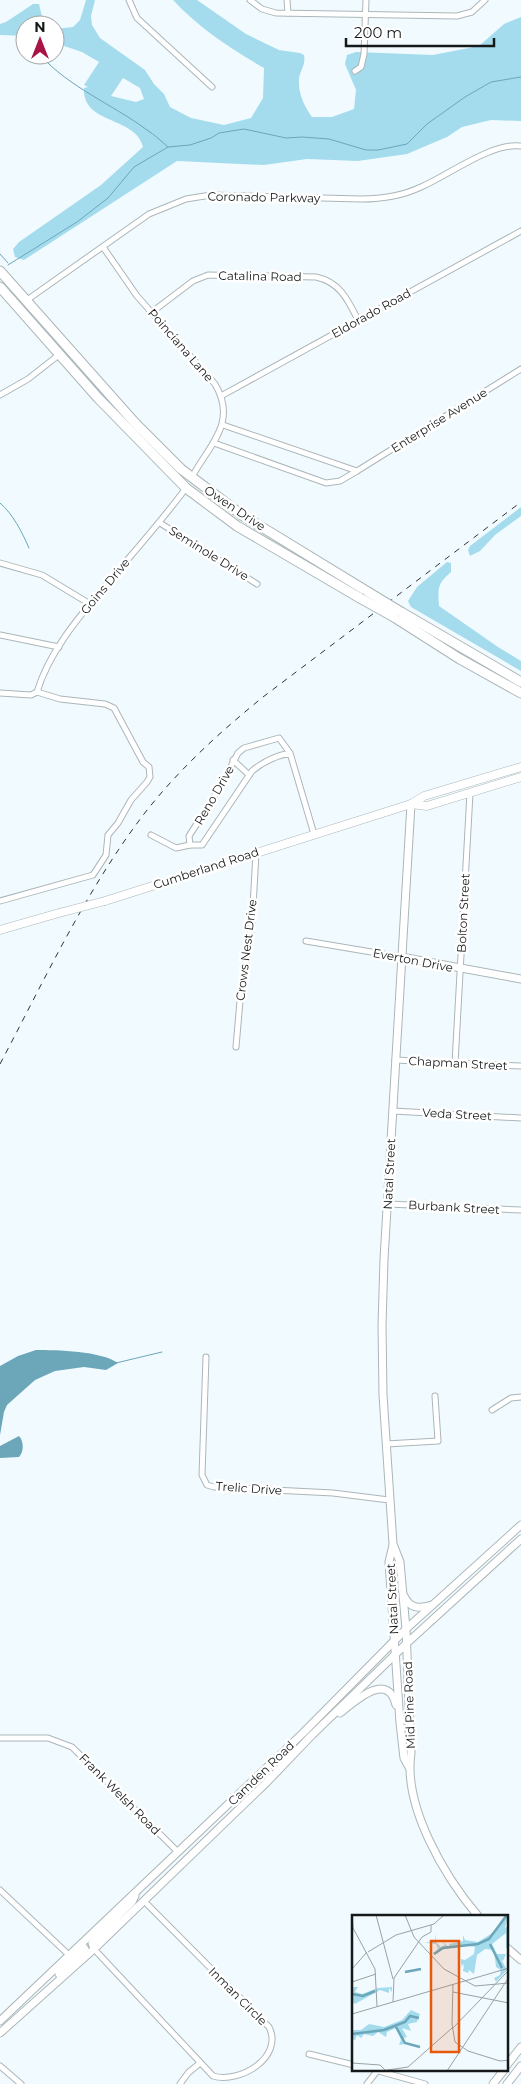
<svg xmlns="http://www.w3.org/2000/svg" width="521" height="2084" font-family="Montserrat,sans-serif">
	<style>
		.green { fill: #a4dcee; fill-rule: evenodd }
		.water { fill: #6ba6b9 }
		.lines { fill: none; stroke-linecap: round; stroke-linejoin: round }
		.stream { stroke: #6ba6b9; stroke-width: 1 }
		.street-casing { stroke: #acb6b9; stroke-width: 7 }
		.secondary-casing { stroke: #acb6b9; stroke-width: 9 }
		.primary-casing { stroke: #acb6b9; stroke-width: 9 }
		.highway-casing { stroke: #acb6b9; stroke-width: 11 }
		.street { stroke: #fff; stroke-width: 5 }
		.secondary { stroke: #fff; stroke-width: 7 }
		.primary { stroke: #fff; stroke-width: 8 }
		.highway { stroke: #fff; stroke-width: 9 }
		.rail { stroke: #303435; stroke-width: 1; stroke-dasharray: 6 6; stroke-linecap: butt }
		.primary-bridge-casing { stroke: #acb6b9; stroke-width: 9; stroke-linecap: butt }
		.highway-bridge-casing { stroke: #acb6b9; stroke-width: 11; stroke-linecap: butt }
		.primary-bridge { stroke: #fff; stroke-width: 8 }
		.highway-bridge { stroke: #fff; stroke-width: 9 }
		.labels { text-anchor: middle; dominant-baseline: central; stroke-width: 5; stroke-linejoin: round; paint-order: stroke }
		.street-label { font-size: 12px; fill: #16191a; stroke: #fff }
		.inset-river { fill: none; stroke: #6ba6b9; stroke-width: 2.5 }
		.inset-road { fill: none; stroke: #99a1a3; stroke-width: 1 }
		.view { fill: #e8590c; fill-opacity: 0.15; stroke: #e8590c; stroke-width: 2.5 }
		.inset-edge { fill: none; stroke: #16191a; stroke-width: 2.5 }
	</style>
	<rect width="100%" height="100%" fill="#f1fbff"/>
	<g class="green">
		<path d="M86 0H95L91 16 92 25 100 38 145 70 154 84 164 94 170 107 191 118 224 125 251 118 263 98 264 68C231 49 199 28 173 0H197L246 34 279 50 300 53 304 55C306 65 300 70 299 79 298 93 304 106 312 117H332L354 109 356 90 345 64 347 55 356 52 433 55 479 46 504 24 521 17V121L491 120 462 127 447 137 407 154 358 161 307 159 264 165 177 161 24 260 15 257 13 249 19 242 101 185 143 147C136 116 82 125 84 88L88 87 84 85 99 62 82 52 55 43V29L73 27 80 20ZM123 78 140 88 144 99 136 102 111 96Z"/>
		<path d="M33 4H39L44 25H25V36L0 35V24L6 22Z"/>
		<path d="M6 283 127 419 124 421 5 285Z"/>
		<path d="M521 507V516L495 535 480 551 470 556 468 550 470 546Z"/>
		<path d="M447 562 451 563V572C437 584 438 588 439 606L498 647 521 661V671L411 607 408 601 417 587Z"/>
	</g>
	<g class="water">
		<path d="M36 1350C57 1350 101 1351 118 1363L106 1370 84 1367 55 1371 35 1380 7 1405 4 1412 0 1435V1366L18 1356Z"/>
		<path d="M19 1436C24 1441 24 1452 19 1457L0 1458V1446Z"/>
	</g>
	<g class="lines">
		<g class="stream">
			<path d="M40 55C70 88 112 104 147 130 155 135 161 141 168 147"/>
			<path d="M0 254 8 263"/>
			<path d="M8 265 77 222 108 198 134 167 168 147 190 145 211 138 219 133 244 129 286 138 302 137 329 139 366 150H378L407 144 427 124 465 97 491 82 521 77"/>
			<path d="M0 503C13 514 22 532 29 548"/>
			<path d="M116 1363 162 1352"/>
		</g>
		<g class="street-casing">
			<g id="street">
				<path d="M129 0 137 18 212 87"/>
				<path d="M250 0 262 9 276 13 457 16 472 12 485 0"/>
				<path d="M287 0 288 13"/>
				<path d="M355 71 361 67 364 54 366 0"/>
				<path d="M103 247 137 296 215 384C238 423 209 445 192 477"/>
				<path d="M27 300 149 214 186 199 211 195 361 199C382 199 402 196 421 187 449 175 492 142 521 146"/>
				<path d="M152 312 193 281 208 275 316 277C340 282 348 300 358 320"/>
				<path d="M0 395 28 379 60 354"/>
				<path d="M221 396 521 231"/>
				<path d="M223 425 357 471 521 369"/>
				<path d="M214 443 326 483 340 481 357 471"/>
				<path d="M160 523 257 584"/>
				<path d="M0 563 42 575 90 604"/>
				<path d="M0 635 59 647"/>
				<path d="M37 692C49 652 78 618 105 586 132 554 161 522 186 488"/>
				<path d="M0 693 31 695 37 692"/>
				<path d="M290 753C275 756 264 761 252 771L202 845H190L189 836 218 791 238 753 244 748 279 738 290 753 314 834"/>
				<path d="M233 760 249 775"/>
				<path d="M151 835 176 848 190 845"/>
				<path d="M0 901 93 875 106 855 108 835 118 823 131 800 147 782 150 777 149 767 143 762 114 708 105 704 60 699 37 692"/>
				<path d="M306 941 401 957"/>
				<path d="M236 1047 240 1001 252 924 256 853"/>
				<path d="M395 1060 521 1066"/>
				<path d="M455 1063 470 793"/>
				<path d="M393 1111 521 1118"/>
				<path d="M388 1204 521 1210"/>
				<path d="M206 1357 202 1475 207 1485 214 1487 333 1493 389 1500"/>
				<path d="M492 1410 511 1398 521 1397"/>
				<path d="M386 1444 438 1441 435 1396"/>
				<path d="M0 1738H48L72 1747 178 1852"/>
				<path d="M0 1890 70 1956"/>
				<path d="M94 1949 213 2076C240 2084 284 2057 269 2027L144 1901"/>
				<path d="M309 2054 354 2065"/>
				<path d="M0 2066 21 2084"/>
				<path d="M375 2070 425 2084"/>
				<path d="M180 2084 188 2073 200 2063"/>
				<path d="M367 2084 377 2071"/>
			</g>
		</g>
		<g class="secondary-casing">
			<g id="secondary">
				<path d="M411 804 384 1259 382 1326 383 1395 393 1544 400 1562 406 1629 411 1753C403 1807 445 1877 478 1916"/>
				<path d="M401 957 521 979"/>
				<path d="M393 1545 389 1562 400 1723 404 1758 409 1767"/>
				<path d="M404 1596C410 1609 420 1609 432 1605"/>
				<path d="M340 1713C354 1702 388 1670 396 1705"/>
				<path d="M507 1948 521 1960"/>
				<path d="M94 1949 92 1943 132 1902 135 1896"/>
				<path d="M59 1974 85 1949 82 1945"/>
				<path d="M0 2021 302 1734 406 1629 521 1525"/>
				<path d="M0 2033 94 1949 267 1782 312 1735 407 1643 521 1539"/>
				<path d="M507 2065 521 2047"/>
				<path d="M493 2084 504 2070"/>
				<path d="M507 2084 521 2066"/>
			</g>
		</g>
		<g class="primary-casing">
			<g id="primary">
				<path d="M411 804 427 806 521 777"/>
				<path d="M105 901 411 804 424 796 521 767"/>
				<path d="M0 930 59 913"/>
			</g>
		</g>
		<g class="highway-casing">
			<g id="highway">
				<path d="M0 271 135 423 181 469 242 515 368 592"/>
				<path d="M0 287 98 398 186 488 237 526 360 598"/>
				<path d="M401 612 521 682"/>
				<path d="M394 617 460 659 521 693"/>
			</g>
		</g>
		<use href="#street" class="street"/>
		<use href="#secondary" class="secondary"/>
		<use href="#primary" class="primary"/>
		<use href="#highway" class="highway"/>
		<path class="rail" d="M0 1064C45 979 86 890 144 814 179 769 220 732 263 697L521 502"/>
		<g class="primary-bridge-casing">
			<path id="primary-bridge" d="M59 913 105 901"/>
		</g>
		<g class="highway-bridge-casing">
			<g id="highway-bridge">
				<path d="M368 592 401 612"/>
				<path d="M360 598 394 617"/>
			</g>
		</g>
		<use href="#primary-bridge" class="primary-bridge"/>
		<use href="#highway-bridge" class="highway-bridge"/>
	</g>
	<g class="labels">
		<g class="street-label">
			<text transform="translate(264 197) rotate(1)">Coronado Parkway</text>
			<text transform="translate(260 276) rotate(1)">Catalina Road</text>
			<text transform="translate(371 313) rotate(-29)">Eldorado Road</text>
			<text transform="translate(181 345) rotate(49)">Poinciana Lane</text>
			<text transform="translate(439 420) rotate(-32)">Enterprise Avenue</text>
			<text transform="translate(235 508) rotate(34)">Owen Drive</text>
			<text transform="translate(209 553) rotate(32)">Seminole Drive</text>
			<text transform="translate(105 586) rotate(-50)">Goins Drive</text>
			<text transform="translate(214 795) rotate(-60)">Reno Drive</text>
			<text transform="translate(206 868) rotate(-18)">Cumberland Road</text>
			<text transform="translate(463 913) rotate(-87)">Bolton Street</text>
			<text transform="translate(246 950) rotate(-83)">Crows Nest Drive</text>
			<text transform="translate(413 960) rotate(11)">Everton Drive</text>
			<text transform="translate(458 1063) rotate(3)">Chapman Street</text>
			<text transform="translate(457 1114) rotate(3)">Veda Street</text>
			<text transform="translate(389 1174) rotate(-87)">Natal Street</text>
			<text transform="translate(454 1207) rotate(3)">Burbank Street</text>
			<text transform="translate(249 1488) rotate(4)">Trelic Drive</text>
			<text transform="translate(392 1599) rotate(-93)">Natal Street</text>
			<text transform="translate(409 1705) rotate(-92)">Mid Pine Road</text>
			<text transform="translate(261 1773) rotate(-44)">Camden Road</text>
			<text transform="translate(120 1794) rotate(45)">Frank Welsh Road</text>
			<text transform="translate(238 1996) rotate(45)">Inman Circle</text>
		</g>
	</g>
	<g transform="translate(352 1915)">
		<rect width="156" height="156" fill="#f1fbff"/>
		<path d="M153 0H156L153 13 156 11V32L154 33V18L140 29 145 39H154L151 46 149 44 155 55 144 67 142 63 148 60 149 55 144 52 142 35 133 34 125 40 122 59 117 55 116 58 111 56 112 50 104 55 112 49 109 50V44L113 45 122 39 123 32 111 30 88 35 80 40 86 34 84 29 72 27H83V17L84 27 89 32 93 30 88 25 97 32V29L111 26V20L113 25 126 27 142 17ZM0 72H6L3 77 10 79 26 73 40 72V77L37 73V78L28 75 3 89 0 87ZM59 95 68 99 65 107 56 109 59 116 50 113 55 122 52 123 53 129 47 130 49 125 44 113 35 117 34 122 26 117 21 121 12 119 9 123 5 120 3 125 0 124V115H9L17 109 32 112 50 105Z" fill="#a4dcee"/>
		<path class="inset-river" d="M138 29 150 53M82 39 91 33 126 29 137 24 155 0M53 57 69 54M0 79 11 81 23 76M44 112 53 128 68 132M0 119 32 115 53 107 58 101 67 103"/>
		<path class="inset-road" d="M0 0 1 13 23 54 25 91M24 0 41 64M53 0 62 22 92 54 123 71 157 68M16 37 44 20 82 9 92 0M0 54 15 37M0 67 24 59M101 69 100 109 103 127 116 136 148 146 157 145M101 77 157 88M41 87 42 63 70 22 79 17V10M0 99 157 53M100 114 157 55M0 148 28 150 33 155M29 156 56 152 100 113M95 156 157 62"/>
		<path class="view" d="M79 26H107V137H79Z"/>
		<rect width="156" height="156" class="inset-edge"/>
	</g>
	<g transform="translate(40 40)"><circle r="24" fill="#ffffff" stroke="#a2a3a3"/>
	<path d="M0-4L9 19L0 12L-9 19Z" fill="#a91345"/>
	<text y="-8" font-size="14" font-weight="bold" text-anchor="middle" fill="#16191a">N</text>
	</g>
	<path d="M346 38v8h148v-8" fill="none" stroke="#16191a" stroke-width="2.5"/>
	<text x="354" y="38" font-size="15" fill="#16191a" stroke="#ffffff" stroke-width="4" paint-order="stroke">200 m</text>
</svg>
